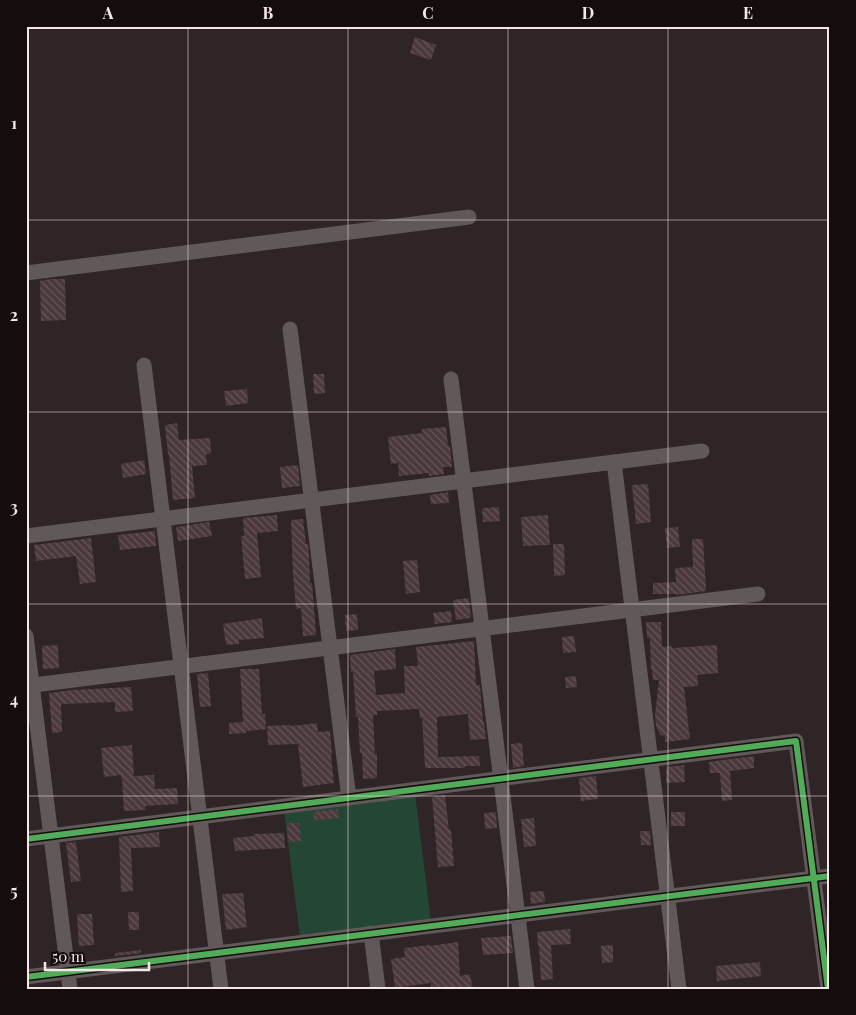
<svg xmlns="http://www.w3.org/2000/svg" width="856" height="1015" font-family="'Playfair Display',serif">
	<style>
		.grass { fill: #244735 }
		.building { fill: url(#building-back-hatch) }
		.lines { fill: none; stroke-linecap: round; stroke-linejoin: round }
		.minor { stroke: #615859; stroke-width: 15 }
		.cycleway-casing { stroke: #150c0d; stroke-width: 9 }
		.cycleway { stroke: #51ab58; stroke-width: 6 }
		.grid { fill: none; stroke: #f5e6e8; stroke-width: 1; stroke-opacity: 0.55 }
		.neatline { fill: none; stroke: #f5e6e8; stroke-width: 2 }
		.grid-label { font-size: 16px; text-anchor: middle; font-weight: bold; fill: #f5e6e8 }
	</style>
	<defs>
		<pattern id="building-back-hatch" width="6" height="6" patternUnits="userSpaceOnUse" patternTransform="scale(1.25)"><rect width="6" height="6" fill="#4c393d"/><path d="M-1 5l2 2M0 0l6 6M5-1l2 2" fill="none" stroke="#665659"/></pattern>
	</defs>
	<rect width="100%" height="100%" fill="#2f2426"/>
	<path class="grass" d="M415 793 431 921 300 937 284 810Z"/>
	<g class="building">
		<path d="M415 37 436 45 431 60 410 53Z"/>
		<path d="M50 279H65L66 320 41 321 40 281Z"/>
		<path d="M313 374H324L325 393 314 394Z"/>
		<path d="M247 389 248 403 226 406 224 391Z"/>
		<path d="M177 423 179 440 210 438 211 454H206L207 465 192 466 195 498 173 500 169 454H168L165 425Z"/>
		<path d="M446 427 448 446H450L452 467H443L444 474 429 476V473L399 476 398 463 391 464 388 437 422 433V429Z"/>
		<path d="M144 460 146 474 123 478 121 464Z"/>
		<path d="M298 465 300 486 282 488 280 467Z"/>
		<path d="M648 484 651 522 636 524 632 485Z"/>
		<path d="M448 492 449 503 431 504 430 495Z"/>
		<path d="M499 507 500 521 483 522 482 508Z"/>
		<path d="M277 515 278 531 257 533 261 577 245 579 241 536H244L243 518Z"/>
		<path d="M548 515 550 545 523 546 521 517Z"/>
		<path d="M303 519 306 544H308L309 554 310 583H312L316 635 303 636 301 608 296 609 293 574 291 520Z"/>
		<path d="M209 522 212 536 178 541 176 527Z"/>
		<path d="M678 527 680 547 667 548 665 528Z"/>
		<path d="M155 531 156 546 120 550 118 535Z"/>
		<path d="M91 538 96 582 80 584 76 556 36 561 34 545Z"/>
		<path d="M692 539H703L706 591 677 595V594H653V583L676 582 675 568 693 567Z"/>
		<path d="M553 544H564L565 575 554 576Z"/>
		<path d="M417 560 420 592 406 594 403 561Z"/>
		<path d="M469 598 471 618 456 620 453 600Z"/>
		<path d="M451 611 452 622 435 624 433 613Z"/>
		<path d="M357 614 358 630 346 631 345 615Z"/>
		<path d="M262 618 264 638 239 640V644L226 645 223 624Z"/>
		<path d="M646 622H661L662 647 672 646V648L717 645 718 673 697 675 698 686 684 687 690 739 665 742V736L660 735 656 726 655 715 659 680H653L652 669 651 670 650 638H647Z"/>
		<path d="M574 636 576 652 563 653 562 637Z"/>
		<path d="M474 641 476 685H480L483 722H484L486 739 470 740 468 714 437 717 438 757 479 756 480 766H465V768H425L422 718 420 719 419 709 377 711V715H373L375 754H377V778L363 779 362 753H360L358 716 356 717 353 672H351L350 655 395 649 396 669 374 671 376 695 405 693 404 666H418L416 647Z"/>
		<path d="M58 645 59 668 43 669 42 646Z"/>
		<path d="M240 669H259L262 714H265L266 729 246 731V733L229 734V723L243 722Z"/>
		<path d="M208 673 211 706 200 707 197 674Z"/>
		<path d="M576 676 577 687 566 688 565 677Z"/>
		<path d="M131 687 133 711 115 712V702L61 704 62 732 52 733 49 693 72 690Z"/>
		<path d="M317 723 318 732 330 731 332 755H331L334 783 303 787 298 744 268 745 267 726 290 725 291 726Z"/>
		<path d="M522 743 524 766 513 768 511 744Z"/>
		<path d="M132 745 134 776 154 775 155 789 177 788 178 804 145 806 146 810 124 811 122 778H121V775L104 777 101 748Z"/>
		<path d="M754 756V768L730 771 732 800 722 801 720 773H710L709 762Z"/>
		<path d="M684 765 685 782 666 783V767Z"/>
		<path d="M596 776 598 799 581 801 579 778Z"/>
		<path d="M445 795 449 830 451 829 454 866 438 867 432 797Z"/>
		<path d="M338 809 339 818 314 820 313 812Z"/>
		<path d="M496 812 497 828 485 829 484 813Z"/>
		<rect x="671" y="812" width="14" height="14"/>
		<path d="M534 818 536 846 524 847 521 819Z"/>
		<path d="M287 823H299L301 841 288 842Z"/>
		<path d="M640 831H650L651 845H641Z"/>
		<path d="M159 832 160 847 131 848 133 891 121 892 119 837Z"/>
		<path d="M284 833 285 848 235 851 233 838 254 836V834Z"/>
		<path d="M76 842 81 881 71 882 66 843Z"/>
		<path d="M544 891 545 902 531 904 530 892Z"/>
		<path d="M243 893 247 927 226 930 222 894Z"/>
		<path d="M128 912H139V930H129Z"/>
		<path d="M77 914H92L94 945 79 946Z"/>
		<path d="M570 929 571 944 551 945 553 979 541 980 539 946H538L537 932Z"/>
		<path d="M511 936 513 953 483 955 481 938Z"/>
		<path d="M458 942 460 976 470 974 473 989H431V983L395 988 391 959 405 957 404 948 429 945V946Z"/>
		<path d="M613 945V962L602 963 601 946Z"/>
		<path d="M141 950V953L115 956V953Z"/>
		<path d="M760 962 761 976 717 981 716 966Z"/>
	</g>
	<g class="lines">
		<g class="minor">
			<path d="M26 273 469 217"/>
			<path d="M290 329 349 798"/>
			<path d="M144 365 221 989"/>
			<path d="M451 379 527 989"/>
			<path d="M614 462 679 989"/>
			<path d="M26 536 702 451"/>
			<path d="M26 636 70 989"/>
			<path d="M26 686 758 594"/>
			<path d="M26 839 796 741 828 989"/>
			<path d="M371 933 378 989"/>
			<path d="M26 977 830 876"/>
		</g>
		<g class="cycleway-casing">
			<g id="cycleway">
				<path d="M26 839 796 741 828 989"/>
				<path d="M26 977 830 876"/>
			</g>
		</g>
		<use href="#cycleway" class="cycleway"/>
	</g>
	<path class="grid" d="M188 26V989M348 26V989M508 26V989M668 26V989M26 220H830M26 412H830M26 604H830M26 796H830"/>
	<rect width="856" height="1015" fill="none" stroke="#150c0d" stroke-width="55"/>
	<path d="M45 962v8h104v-8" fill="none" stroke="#f5e6e8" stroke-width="2.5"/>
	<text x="52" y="962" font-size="15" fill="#f5e6e8" stroke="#150c0d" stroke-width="4" paint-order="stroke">50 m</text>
	<rect x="28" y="28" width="800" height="960" class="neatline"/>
	<g class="grid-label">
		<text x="108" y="19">A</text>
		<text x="268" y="19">B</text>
		<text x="428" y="19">C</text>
		<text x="588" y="19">D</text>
		<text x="748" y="19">E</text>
		<text x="14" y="129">1</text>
		<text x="14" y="321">2</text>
		<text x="14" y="513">3</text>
		<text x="14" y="705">4</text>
		<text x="14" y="897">5</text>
	</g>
</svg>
